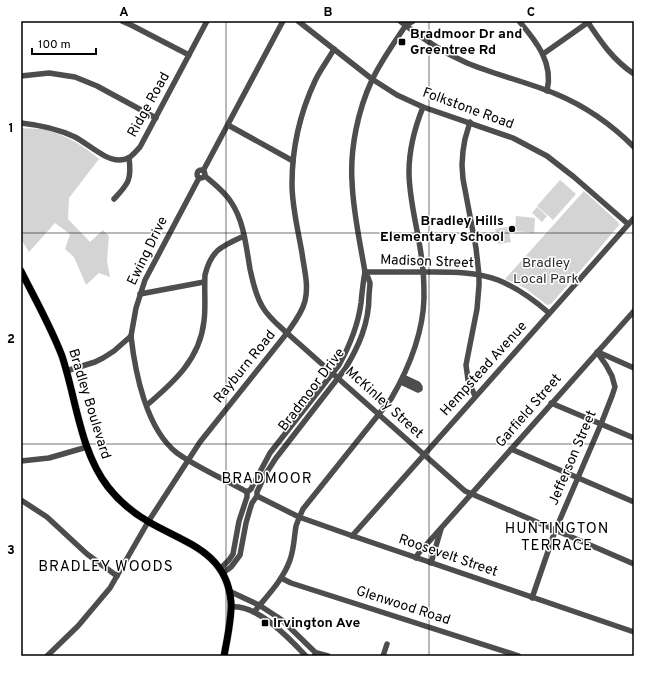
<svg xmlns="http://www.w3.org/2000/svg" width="655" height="677" font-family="Overpass,sans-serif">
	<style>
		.green { fill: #d4d4d4 }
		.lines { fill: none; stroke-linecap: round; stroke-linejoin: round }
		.major-casing { stroke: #dbdbdb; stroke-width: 8 }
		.minor { stroke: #4d4d4d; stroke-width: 5.5 }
		.major { stroke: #000; stroke-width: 7 }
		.grid { fill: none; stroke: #000; stroke-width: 1; stroke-opacity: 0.55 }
		.poi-dot { fill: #000; stroke: #fff; stroke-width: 1.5 }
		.labels { text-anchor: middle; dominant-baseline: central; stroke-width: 3; stroke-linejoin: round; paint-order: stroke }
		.poi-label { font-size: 14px; font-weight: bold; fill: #000; stroke: #fff; text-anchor: start }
		.street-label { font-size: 14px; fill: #000; stroke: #fff }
		.park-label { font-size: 14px; fill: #2b2b2b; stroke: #fff }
		.neighbourhood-label { font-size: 15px; letter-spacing: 1px; fill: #000; stroke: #fff }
		.neatline { fill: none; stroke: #000; stroke-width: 1.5 }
		.grid-label { font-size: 13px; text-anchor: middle; font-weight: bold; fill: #000 }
	</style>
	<rect width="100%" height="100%" fill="#fff"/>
	<g class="green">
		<path d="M21 128C29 129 39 128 46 130 66 135 84 146 99 159L69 198 68 219 90 242 103 230 109 236 107 261 110 277 99 273 86 285 74 257 65 249 70 234 55 223 29 252 21 239Z"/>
		<path d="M560 180 576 194 553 220 537 206Z"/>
		<path d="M584 191 618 222 619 225 593 256 551 304 547 305 525 288 505 279Z"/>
		<path d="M537 207 547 216 542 222 532 213Z"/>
		<path d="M516 216 535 218 534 233 515 231Z"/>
		<path d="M513 226 512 230 509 233 511 242 498 244 495 229Z"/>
	</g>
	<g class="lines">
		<g class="major-casing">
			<path id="major" d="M21 271C35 299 51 327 62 356 76 398 80 451 108 487 119 501 133 513 149 522 185 543 227 552 231 602 232 618 227 639 224 656"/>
		</g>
		<g class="minor">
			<path d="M122 21 133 26 189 55"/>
			<path d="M298 21 372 79 397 95 423 107 513 138 547 156 574 177 628 224"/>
			<path d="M400 21C421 38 442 52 467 63 496 75 527 82 556 94 585 106 612 125 634 147"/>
			<path d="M519 21C536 41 554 63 547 91"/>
			<path d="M587 21C601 42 613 60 634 74"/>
			<path d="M406 25 413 21"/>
			<path d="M543 54 590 21"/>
			<path d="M21 76 49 73 75 77 97 86 156 118"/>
			<path d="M470 122 465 139 463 151 462 165 463 179 476 248 479 275V285L477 309 466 365 468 380 475 396"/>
			<path d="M21 123C40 125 58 129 75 137 88 144 105 160 119 160 130 160 133 154 140 147L207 21"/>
			<path d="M228 125 293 161"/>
			<circle cx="201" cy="174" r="4"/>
			<path d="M203 171 283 21"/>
			<path d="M205 176C214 184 224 191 231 202 244 221 246 246 250 269 253 282 255 294 262 306 268 317 278 325 287 333L465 491 634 564"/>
			<path d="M114 199C128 184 132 180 129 158"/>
			<path d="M365 272C384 272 404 272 423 272 448 272 475 271 498 280 518 288 534 300 549 313"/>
			<path d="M140 294 204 282"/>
			<path d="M131 336C135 372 146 429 177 453 198 468 224 479 247 492"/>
			<path d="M598 352 634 368"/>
			<path d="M66 371 95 362 103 358 114 351 131 336 136 308 145 280 199 178"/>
			<path d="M401 382 418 390 420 389V387L418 384 403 377"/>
			<path d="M551 403 634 438"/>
			<path d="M147 405C174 382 200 359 204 321 206 306 204 291 205 275 211 250 222 246 244 236"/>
			<path d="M511 449 634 502"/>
			<path d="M21 461 49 458 87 447"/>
			<path d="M257 496 299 517 350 535 634 632"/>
			<path d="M21 500 47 517 87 554 117 576"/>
			<path d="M352 536 634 218"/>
			<path d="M416 558 418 554 634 311"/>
			<path d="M431 563 441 529"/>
			<path d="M220 569 229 560 233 554 239 521 247 497V492L251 489 253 485 270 453 339 365C350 345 358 326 361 303 362 293 363 282 365 272"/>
			<path d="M223 573 231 567 240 555 246 523 250 509 252 503 257 496V492L265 475 276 458 345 369C359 346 369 323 369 296 369 292 370 287 370 283 369 279 367 275 365 272 360 242 353 212 352 181 350 148 358 110 372 80 381 61 394 43 406 25V21"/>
			<path d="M281 578 291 583 519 656"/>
			<path d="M229 591 259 605 282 620 319 656"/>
			<path d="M532 598 555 531 601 424 612 396 615 387 612 376 606 365 597 352"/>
			<path d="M231 607C257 604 289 638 306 656"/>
			<path d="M254 612C267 596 283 580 290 560 294 549 294 538 296 526 298 520 300 515 303 509L391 399C409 368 423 335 424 298 424 286 424 274 422 262 419 232 409 202 409 172 409 149 415 127 423 107"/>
			<path d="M47 656 78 626 110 588 148 522 200 442 287 333C294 323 302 313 305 301 309 285 304 269 302 253 298 230 292 207 292 184 292 148 300 113 315 81 320 70 328 60 334 49"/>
			<path d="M314 656 317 653 328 656"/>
			<path d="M383 656 387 644"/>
		</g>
		<use href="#major" class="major"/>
	</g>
	<path class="grid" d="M226 21V656M429 21V656M21 233H634M21 444H634"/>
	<g class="poi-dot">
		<rect x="398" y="38" width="8" height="8" rx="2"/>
		<circle cx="512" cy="229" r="4"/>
		<rect x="261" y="619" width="8" height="8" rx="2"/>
	</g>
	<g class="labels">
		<g class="poi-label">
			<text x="410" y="34">Bradmoor Dr and<tspan x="410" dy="16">Greentree Rd</tspan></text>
			<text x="504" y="221" text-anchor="end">Bradley Hills<tspan x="504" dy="16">Elementary School</tspan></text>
			<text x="273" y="623">Irvington Ave</text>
		</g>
		<g class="street-label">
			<text transform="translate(149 105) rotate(-61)">Ridge Road</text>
			<text transform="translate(468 109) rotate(20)">Folkstone Road</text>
			<text transform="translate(148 251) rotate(-64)">Ewing Drive</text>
			<text transform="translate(427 262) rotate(2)">Madison Street</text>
			<text transform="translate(245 367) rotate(-51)">Rayburn Road</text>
			<text transform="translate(484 369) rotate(-48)">Hempstead Avenue</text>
			<text transform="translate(312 390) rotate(-53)">Bradmoor Drive</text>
			<text transform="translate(384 403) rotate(42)">McKinley Street</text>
			<text transform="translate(89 404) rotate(73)">Bradley Boulevard</text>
			<text transform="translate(529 411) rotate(-49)">Garfield Street</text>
			<text transform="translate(573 458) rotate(-67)">Jefferson Street</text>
			<text transform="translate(448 556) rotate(19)">Roosevelt Street</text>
			<text transform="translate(403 606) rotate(18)">Glenwood Road</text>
		</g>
		<g class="park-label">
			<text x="546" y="263">Bradley<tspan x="546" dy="16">Local Park</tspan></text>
		</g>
		<g class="neighbourhood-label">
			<text x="267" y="479">BRADMOOR</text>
			<text x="557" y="529">HUNTINGTON<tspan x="557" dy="17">TERRACE</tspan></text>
			<text x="106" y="567">BRADLEY WOODS</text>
		</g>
	</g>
	<rect width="655" height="677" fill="none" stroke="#ffffff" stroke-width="44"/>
	<path d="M32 48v6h64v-6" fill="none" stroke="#000000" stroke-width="2"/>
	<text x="38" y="48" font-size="12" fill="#000000" stroke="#ffffff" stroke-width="3" paint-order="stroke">100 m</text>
	<rect x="22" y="22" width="611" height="633" class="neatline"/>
	<g class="grid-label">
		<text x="124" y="16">A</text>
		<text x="328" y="16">B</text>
		<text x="531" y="16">C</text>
		<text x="11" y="132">1</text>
		<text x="11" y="343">2</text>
		<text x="11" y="554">3</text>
	</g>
</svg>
